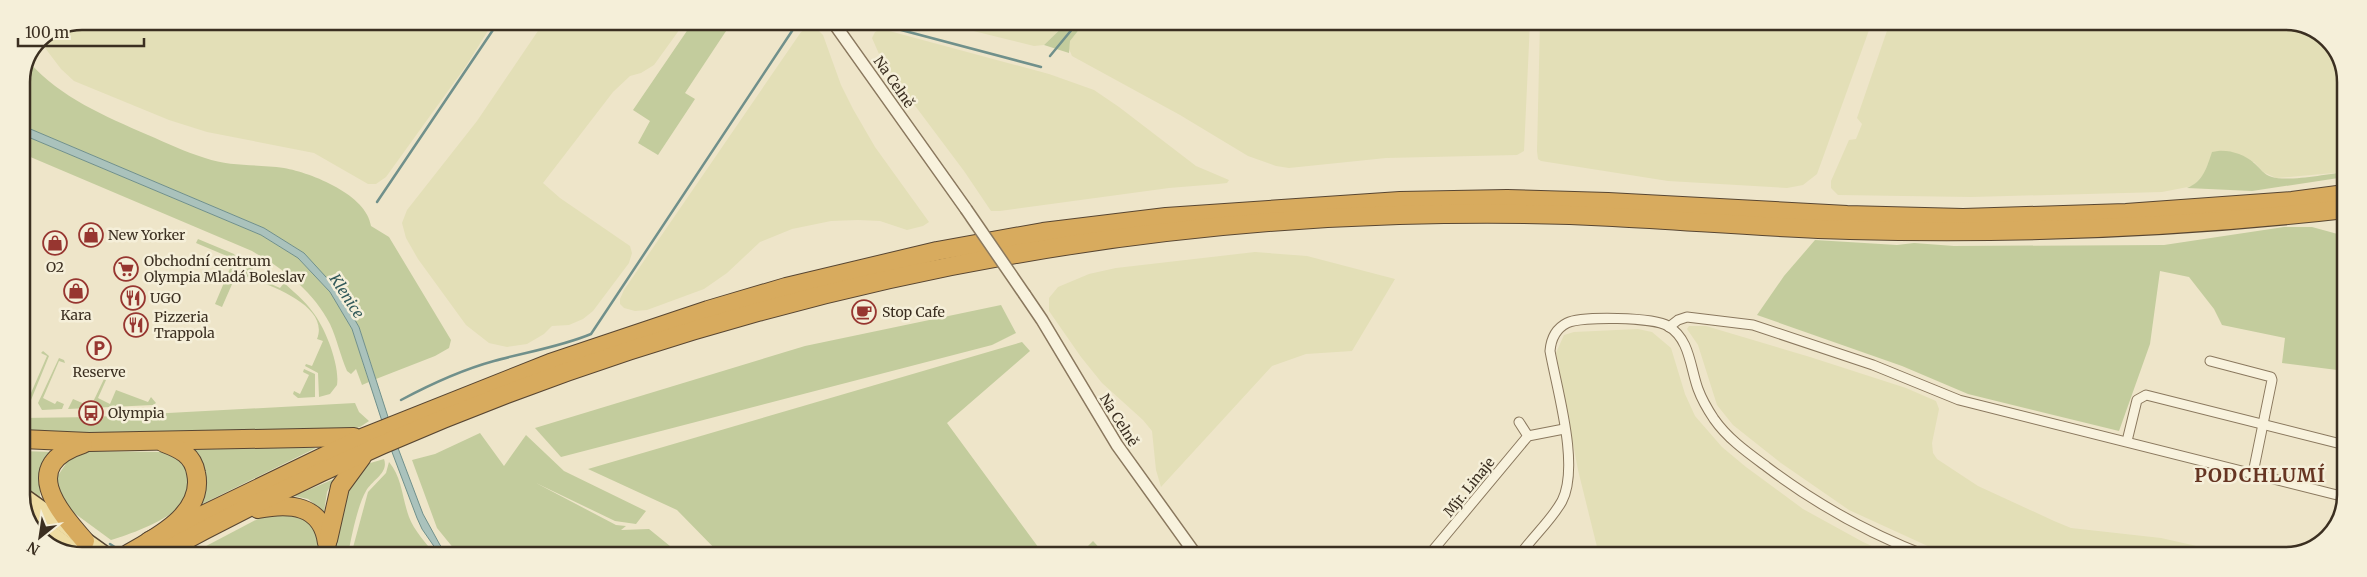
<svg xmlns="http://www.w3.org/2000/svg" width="2367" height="577" font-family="Merriweather,serif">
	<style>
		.farmland { fill: #e3dfb7 }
		.green { fill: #c3cc9d }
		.water { fill: #aac2bc; stroke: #70908b }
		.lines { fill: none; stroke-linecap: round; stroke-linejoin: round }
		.stream { stroke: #70908b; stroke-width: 2.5 }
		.minor-casing { stroke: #8a785e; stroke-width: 11 }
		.tertiary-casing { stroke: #8a785e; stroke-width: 14 }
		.primary-casing { stroke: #584632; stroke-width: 18 }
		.motorway-casing { stroke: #584632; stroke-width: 20 }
		.minor { stroke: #f8f2dd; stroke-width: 9 }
		.tertiary { stroke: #f8f2dd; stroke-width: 11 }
		.primary { stroke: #eedca3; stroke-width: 15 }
		.motorway { stroke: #d8ab5e; stroke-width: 18 }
		.tertiary-bridge-casing { stroke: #8a785e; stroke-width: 14; stroke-linecap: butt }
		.tertiary-bridge { stroke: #f8f2dd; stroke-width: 11 }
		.labels { text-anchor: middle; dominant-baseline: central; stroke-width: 5; stroke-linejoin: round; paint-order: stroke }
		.street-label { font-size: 14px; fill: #3b2f21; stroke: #f5efd9 }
		.poi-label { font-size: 14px; fill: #3b2f21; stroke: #f5efd9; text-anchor: start }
		.water-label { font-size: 15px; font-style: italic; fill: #31595a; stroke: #f5efd9 }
		.district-label { font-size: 19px; font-weight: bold; letter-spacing: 1px; fill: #663522; stroke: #f5efd9 }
		.rim { fill: none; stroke: #3b2f21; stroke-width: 2.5 }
	</style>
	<rect width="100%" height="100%" fill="#eee5c9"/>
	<g class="farmland">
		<path d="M82 21H494L466 66 386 177 376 184H368L314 153 207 132 169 120 74 81 61 69 39 40Z"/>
		<path d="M544 22H685L654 65 641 73 630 76 613 92 543 183 560 198 630 246 632 253 629 263 593 311 583 319 569 325 552 326 544 334 527 344 507 347 489 343 466 325 418 259 406 238 402 223 407 210 477 121Z"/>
		<path d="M937 22H1068L1044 45 1034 46Z"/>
		<path d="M1085 22H1530L1524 151 1517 155 1386 158 1289 168 1276 166 1248 156 1180 115 1072 56 1069 49 1070 41Z"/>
		<path d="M1540 22H1872L1817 174 1803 185 1787 188 1668 181 1541 161 1538 159 1537 151Z"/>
		<path d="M1890 22H2297L2331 42 2346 77 2345 172 2276 178 2263 172 2254 162 2208 164 2204 174 2193 186 2162 192 1971 197 1838 195 1831 188V181L1849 140 1856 139 1862 124 1857 118Z"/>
		<path d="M809 27 817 29 823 35 841 85 853 109 875 147 929 222 923 226 907 230 880 221 858 220 831 221 792 229 760 242 727 273 704 289 647 310 635 311 624 308 620 304V299L624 290 801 32Z"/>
		<path d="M882 29 1049 74 1094 90 1119 107 1196 166 1229 180 1227 183 1218 184 1169 188 1000 211H991L964 171 883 63 872 38 875 32Z"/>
		<path d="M1255 252 1307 256 1395 279 1352 351 1306 354 1272 366 1161 487 1156 470 1152 431 1143 420 1102 383 1081 357 1049 311V298L1058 287 1089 274 1116 268Z"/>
		<path d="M1689 326H1706L1810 357 1906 388 1936 401 1939 409 1932 443 1933 453 1937 459 1978 486 2054 521 2071 528 2161 538 2241 556H1958L1932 548 1849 510 1781 463 1733 425 1717 405 1698 345 1687 329Z"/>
		<path d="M1638 329 1652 332 1671 348 1685 394 1695 416 1722 447 1746 467 1803 509 1863 542 1894 556 1599 555 1578 470 1556 353 1564 335 1574 332Z"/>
	</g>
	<g class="green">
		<path d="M693 22H732L685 93 695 99 658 155 638 143 650 121 633 110Z"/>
		<path d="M1068 22H1085L1070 41 1069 53 1044 45Z"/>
		<path d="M29 62C61 98 105 116 148 135 167 143 185 152 205 158 231 167 257 164 284 168 312 173 367 195 371 226L389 237 451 340 449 348 435 356 376 379 359 327 304 253 264 228 21 125V81Z"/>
		<path d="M21 134 261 235 298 258 330 292 352 329 369 382 362 385 356 369 351 374 347 371C340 355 337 339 330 324 313 291 284 269 252 251L21 153Z"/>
		<path d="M2218 151C2231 150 2245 155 2254 163 2260 168 2264 175 2272 177 2287 182 2328 174 2345 172V177L2252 191 2187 188C2203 182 2207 167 2212 152Z"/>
		<path d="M2284 227H2312L2345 236V371L2282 363 2285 338 2222 325 2214 309 2189 277 2160 271 2150 344 2119 431 1968 394 1902 366 1757 315 1784 276 1815 240 1897 245 1914 243 1954 246 2164 245Z"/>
		<path d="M198 239 234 254 237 258 229 280 233 282 222 307 215 304 234 259 196 243Z"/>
		<path d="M251 262 255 264 250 275 280 288 284 283C294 292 304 300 312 311 325 327 340 365 337 385L330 394 319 397 318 373 305 366 306 364 312 366 323 341 317 339C331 304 263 283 240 274L245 264Z"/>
		<path d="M1001 305 1016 333 992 345 561 457 535 428 805 346Z"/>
		<path d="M1022 342 1030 351 947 423 1044 555H721L677 510 588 469Z"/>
		<path d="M43 351 49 356 31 400 22 406V399L28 400 47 356 41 353Z"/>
		<path d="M59 358 64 360 65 363 59 361 43 398 55 404 57 401 64 404 62 409 42 410 38 403Z"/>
		<path d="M304 369 315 374V397L298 398 293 394 294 391 300 394 309 375 303 372Z"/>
		<path d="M104 379 106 380 98 398 110 404 116 390 148 402 151 397 156 403 153 405 68 409 73 399 87 405 89 401 93 402Z"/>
		<path d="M355 403 359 412 369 421 360 427 332 432 22 433V418L94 417Z"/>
		<path d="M480 433 504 466 526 435 564 471 646 511 636 524 615 521 536 483 616 525 626 526 621 530 649 529 681 555H459L437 528 412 460 435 454Z"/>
		<path d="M191 448H316L200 505C210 479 207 470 191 448Z"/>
		<path d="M22 451 52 452 40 473V498L22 484Z"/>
		<path d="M88 451 163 452 174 456 189 472C189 477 192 486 190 492 182 516 134 533 111 540L66 507 58 486 57 477 69 459Z"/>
		<path d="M384 459C389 473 372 480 366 491 358 504 351 538 348 555H332L341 496 367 464Z"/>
		<path d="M389 462C402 477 402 498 409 517 414 530 426 544 436 555H351L368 492 386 473Z"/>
		<path d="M334 479 327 492 324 512 308 499 294 496Z"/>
		<path d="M287 511 312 522 318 538V555H189L269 513Z"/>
		<path d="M1093 541 1106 555H1079Z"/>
	</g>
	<path class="water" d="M21 125 264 228 304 253 337 289 359 327 398 448 423 514 440 545 449 555H440L422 529 417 518 392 452 352 329 330 292 298 258 261 235 21 134Z"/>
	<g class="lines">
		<g class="stream">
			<path d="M859 22H871L1041 67"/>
			<path d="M1050 56 1078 22"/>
			<path d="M377 202 499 21"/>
			<path d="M401 400C431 384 461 370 494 361 526 352 560 347 591 334L798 22"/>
			<path d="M110 544 121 551"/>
		</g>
		<g class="minor-casing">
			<g id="minor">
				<path d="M1669 327 1678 320 1687 317 1753 325 1873 365 1959 400 2345 497"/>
				<path d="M2210 361 2271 377 2272 380 2253 473"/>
				<path d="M1519 422 1528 436"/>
				<path d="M2127 441 2137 400 2146 395 2345 445"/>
				<path d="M1429 555 1528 436 1564 429"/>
				<path d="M1520 555C1533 536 1551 521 1562 501 1580 466 1557 390 1550 351 1551 339 1555 329 1567 323 1581 316 1654 317 1668 326 1690 339 1690 367 1698 389 1702 400 1708 410 1714 419 1728 439 1748 453 1767 467 1816 504 1870 534 1927 556"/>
			</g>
		</g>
		<g class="tertiary-casing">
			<g id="tertiary">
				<path d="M833 22 966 209"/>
				<path d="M1025 295 1042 320 1117 445 1196 555"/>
			</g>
		</g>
		<g class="primary-casing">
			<g id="primary">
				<path d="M22 495 106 555"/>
				<path d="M28 517 81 555"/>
			</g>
		</g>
		<g class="motorway-casing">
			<g id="motorway">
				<path d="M22 439 89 442 354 437"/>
				<path d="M83 444C19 465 57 509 85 541"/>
				<path d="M258 509C289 503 322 504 327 543"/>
				<path d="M328 540 340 487 362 457"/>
				<path d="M149 541 364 437 550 363 708 310 786 287 937 251 1043 232 1166 217 1400 201 1507 199 1608 202 1847 215 1963 218 2126 213 2292 201 2345 194"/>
				<path d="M126 555C155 538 205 514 196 473 193 455 180 449 164 443"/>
				<path d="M158 555C537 347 966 228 1399 215 1470 213 1542 213 1613 217 1692 221 1771 228 1850 230 2015 234 2181 228 2345 209"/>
			</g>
		</g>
		<use href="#minor" class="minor"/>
		<use href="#tertiary" class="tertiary"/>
		<use href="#primary" class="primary"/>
		<use href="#motorway" class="motorway"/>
		<g class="tertiary-bridge-casing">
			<path id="tertiary-bridge" d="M966 209 1025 295"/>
		</g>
		<use href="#tertiary-bridge" class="tertiary-bridge"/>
	</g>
	<defs>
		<g id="shop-ring" transform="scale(1.25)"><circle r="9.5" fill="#f5efd9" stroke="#973630" stroke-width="1.5"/><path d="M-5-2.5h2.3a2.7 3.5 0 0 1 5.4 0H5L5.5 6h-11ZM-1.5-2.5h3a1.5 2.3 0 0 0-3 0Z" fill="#973630"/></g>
		<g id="supermarket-ring" transform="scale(1.25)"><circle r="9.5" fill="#f5efd9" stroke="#973630" stroke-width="1.5"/><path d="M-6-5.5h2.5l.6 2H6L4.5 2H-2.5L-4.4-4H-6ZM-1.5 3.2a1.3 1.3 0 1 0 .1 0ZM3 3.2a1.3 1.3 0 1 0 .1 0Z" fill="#973630"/></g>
		<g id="restaurant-ring" transform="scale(1.25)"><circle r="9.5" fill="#f5efd9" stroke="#973630" stroke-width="1.5"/><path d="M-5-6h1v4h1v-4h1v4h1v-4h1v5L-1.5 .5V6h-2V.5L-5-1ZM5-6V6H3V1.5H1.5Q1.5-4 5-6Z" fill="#973630"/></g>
		<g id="cafe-ring" transform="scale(1.25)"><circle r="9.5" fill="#f5efd9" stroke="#973630" stroke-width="1.5"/><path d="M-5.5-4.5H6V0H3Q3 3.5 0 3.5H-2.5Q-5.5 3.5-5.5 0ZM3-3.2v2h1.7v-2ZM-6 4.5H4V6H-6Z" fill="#973630"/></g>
		<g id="parking-ring" transform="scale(1.25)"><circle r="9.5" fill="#f5efd9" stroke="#973630" stroke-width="1.5"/><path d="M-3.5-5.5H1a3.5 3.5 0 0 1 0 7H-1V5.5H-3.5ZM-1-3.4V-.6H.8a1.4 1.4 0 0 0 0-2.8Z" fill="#973630"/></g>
		<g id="bus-ring" transform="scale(1.25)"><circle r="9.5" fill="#f5efd9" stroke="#973630" stroke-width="1.5"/><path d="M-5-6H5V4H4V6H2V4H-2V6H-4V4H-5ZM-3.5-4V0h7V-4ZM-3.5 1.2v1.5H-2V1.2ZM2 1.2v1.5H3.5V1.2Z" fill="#973630"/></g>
	</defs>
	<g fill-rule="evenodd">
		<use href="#shop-ring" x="91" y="235"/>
		<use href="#shop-ring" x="55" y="243"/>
		<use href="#supermarket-ring" x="126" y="269"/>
		<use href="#shop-ring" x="76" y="291"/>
		<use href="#restaurant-ring" x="133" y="298"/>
		<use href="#cafe-ring" x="864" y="312"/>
		<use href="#restaurant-ring" x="136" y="325"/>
		<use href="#parking-ring" x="99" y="348"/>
		<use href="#bus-ring" x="91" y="413"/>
	</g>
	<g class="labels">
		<g class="street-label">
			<text transform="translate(894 82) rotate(55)">Na Celně</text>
			<text transform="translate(1119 420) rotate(58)">Na Celně</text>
			<text transform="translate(1469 487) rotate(-51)">Mjr. Linaje</text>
		</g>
		<g class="poi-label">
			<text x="108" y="235">New Yorker</text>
			<text x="144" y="261">Obchodní centrum<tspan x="144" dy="16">Olympia Mladá Boleslav</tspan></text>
			<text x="55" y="267" text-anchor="middle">O2</text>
			<text x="150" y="298">UGO</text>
			<text x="882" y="312">Stop Cafe</text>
			<text x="76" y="315" text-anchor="middle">Kara</text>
			<text x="154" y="317">Pizzeria<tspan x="154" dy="16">Trappola</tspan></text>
			<text x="99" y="372" text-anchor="middle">Reserve</text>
			<text x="108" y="413">Olympia</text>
		</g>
		<g class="water-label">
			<text transform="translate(347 296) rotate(57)">Klenice</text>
		</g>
		<g class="district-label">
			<text x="2260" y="475">PODCHLUMÍ</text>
		</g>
	</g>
	<path d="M0 0H2367V577H0ZM82 30H2285A52 52 0 0 1 2337 82V495A52 52 0 0 1 2285 547H82A52 52 0 0 1 30 495V82A52 52 0 0 1 82 30Z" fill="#f5efd9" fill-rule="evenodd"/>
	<path class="rim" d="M82 30H2285A52 52 0 0 1 2337 82V495A52 52 0 0 1 2285 547H82A52 52 0 0 1 30 495V82A52 52 0 0 1 82 30Z"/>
	<g transform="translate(40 537) rotate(210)" stroke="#f5efd9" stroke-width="4" paint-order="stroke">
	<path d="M0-4L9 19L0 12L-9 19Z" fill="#3b2f21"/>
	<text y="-8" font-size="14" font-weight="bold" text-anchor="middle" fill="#3b2f21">N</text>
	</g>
	<path d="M18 38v8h126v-8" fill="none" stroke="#3b2f21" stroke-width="2.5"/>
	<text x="25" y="38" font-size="15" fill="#3b2f21" stroke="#f5efd9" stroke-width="4" paint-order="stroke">100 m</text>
</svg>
